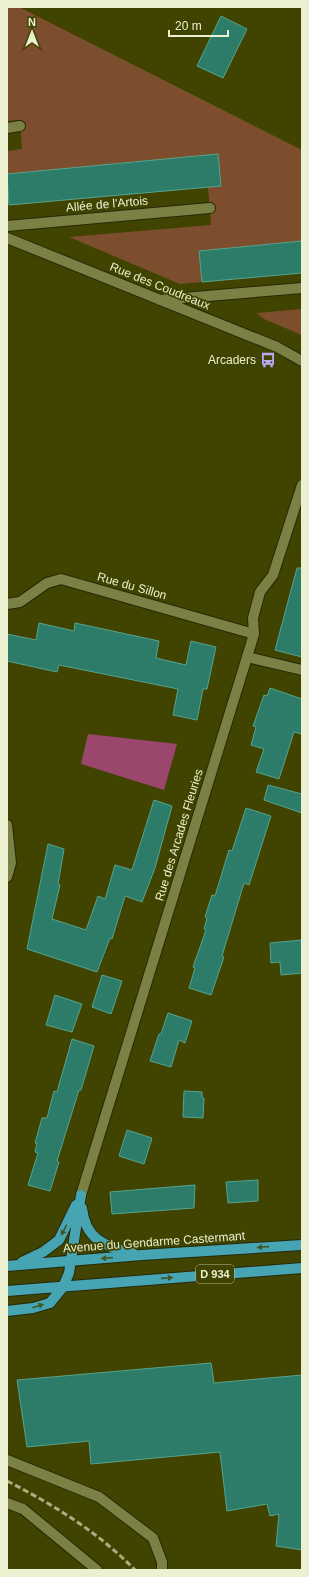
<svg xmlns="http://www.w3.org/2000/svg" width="309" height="1577" font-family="Arial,sans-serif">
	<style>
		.green { fill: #7d4e2e }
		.water { fill: #9b476d }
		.building { fill: #2c7c69; stroke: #56a48e }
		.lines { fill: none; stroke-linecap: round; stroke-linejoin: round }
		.service-casing { stroke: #262909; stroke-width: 12 }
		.minor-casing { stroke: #262909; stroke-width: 12 }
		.primary-casing { stroke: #262909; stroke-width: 12 }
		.service { stroke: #7b8144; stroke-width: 10 }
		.minor { stroke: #7b8144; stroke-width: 10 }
		.primary { stroke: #46a4b3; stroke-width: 10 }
		.rail { stroke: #aaae81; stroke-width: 3; stroke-dasharray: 6 3; stroke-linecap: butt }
		.oneway { fill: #415724 }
		.labels { text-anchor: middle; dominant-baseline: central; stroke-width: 3.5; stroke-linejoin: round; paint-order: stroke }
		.shield { fill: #404400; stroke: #b8bc92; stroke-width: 1 }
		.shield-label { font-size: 11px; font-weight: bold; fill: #ebf0d0 }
		.street-label { font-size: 12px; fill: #ebf0d0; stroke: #404400 }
		.poi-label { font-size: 12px; fill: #ebf0d0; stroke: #404400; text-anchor: end }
	</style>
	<rect width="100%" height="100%" fill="#404400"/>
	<g class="green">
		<path d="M7 7H19L302 150V241L199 251 202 282 180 284 69 237 211 225 208 187 221 185 218 155 7 174V151L22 149 20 120 7 121Z"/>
		<path d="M302 309V335L264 319 257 313Z"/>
	</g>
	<path class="water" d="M88 734 177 744 164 790 81 764Z"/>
	<g class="building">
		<path d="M221 16 247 29 223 78 197 66Z"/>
		<path d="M218 154 221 186 9 205 7 174Z"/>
		<path d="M302 241V273L202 282 199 251Z"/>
		<path d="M297 568H302V657L275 650Z"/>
		<path d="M39 623 74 631 75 623 159 641 156 658 186 665 191 641 216 647 207 689H203L197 720 173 715 178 689 59 665 57 672 7 661V634L36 640Z"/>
		<path d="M270 688 302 699V734L294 732 279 779 256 772 264 749 251 745 256 727 253 726 264 695 267 696Z"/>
		<path d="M268 785 302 794V813L264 800Z"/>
		<path d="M154 800 172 806 155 868 142 902 125 896 112 939 110 938 97 972 27 949 48 844 64 849 58 884 60 885 52 919 86 930 98 896 105 899 115 865 132 870Z"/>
		<path d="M246 808 271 816 249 885 244 883 222 956 224 957 211 995 189 988 195 968 193 967 206 930 204 929 207 918 205 917 212 895 215 896 229 850 232 851Z"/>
		<path d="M302 940V973L281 975 280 962 271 963 270 943Z"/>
		<path d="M102 975 122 981 111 1014 92 1007Z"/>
		<path d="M55 995 82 1004 72 1032 46 1025Z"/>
		<path d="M168 1013 192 1021 185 1043 179 1040 171 1067 150 1061 159 1034H161Z"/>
		<path d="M72 1039 94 1046 81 1090H79L57 1161 59 1162 50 1191 28 1185 38 1153 35 1152 37 1143H35L42 1118H47L54 1091 57 1092Z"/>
		<path d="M184 1091 202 1092V1097L204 1098 203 1118 183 1117Z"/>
		<path d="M127 1130 152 1138 144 1164 119 1156Z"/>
		<path d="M258 1180V1201L228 1203 226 1182Z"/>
		<path d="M195 1185 194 1208 112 1214 110 1192Z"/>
		<path d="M211 1363 214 1383 302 1375V1550L276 1546 279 1514 270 1516 267 1504 227 1511 220 1452 91 1464 89 1441 27 1447 17 1380Z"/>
	</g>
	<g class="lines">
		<g class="service-casing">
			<g id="service">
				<path d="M7 128 20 126"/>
				<path d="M7 226 210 208"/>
				<path d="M160 300 302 288"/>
				<path d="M7 825 11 863 7 877"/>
				<path d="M7 1460 99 1497 153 1538 162 1562V1570"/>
				<path d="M7 1503 23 1509 97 1570"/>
			</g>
		</g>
		<g class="minor-casing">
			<g id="minor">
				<path d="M7 238 277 347 302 361"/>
				<path d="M7 604 20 602 47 583 61 579 254 634"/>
				<path d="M247 657 302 670"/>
				<path d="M81 1195 247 657 254 634 253 618 260 592 273 575 302 485"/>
			</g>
		</g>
		<g class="primary-casing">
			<g id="primary">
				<path d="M82 1208C85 1239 105 1247 133 1253"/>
				<path d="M22 1262 43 1252 59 1240 76 1205"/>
				<path d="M7 1266 142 1255 302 1245"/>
				<path d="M7 1291 302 1268"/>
				<path d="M7 1311 33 1308 50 1303 63 1287 69 1273 81 1195"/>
			</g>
		</g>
		<use href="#service" class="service"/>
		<use href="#minor" class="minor"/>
		<use href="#primary" class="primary"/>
		<path class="rail" d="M7 1481C54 1505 98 1532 135 1570"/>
	</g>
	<defs><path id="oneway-solid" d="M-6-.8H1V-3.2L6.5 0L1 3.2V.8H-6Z"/></defs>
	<g class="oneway">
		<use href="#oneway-solid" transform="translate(64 1230) rotate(117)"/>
		<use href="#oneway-solid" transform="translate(263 1247) rotate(176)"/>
		<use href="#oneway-solid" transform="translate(107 1258) rotate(176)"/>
		<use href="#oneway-solid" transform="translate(167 1278) rotate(-4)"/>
		<use href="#oneway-solid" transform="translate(38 1306) rotate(-18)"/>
	</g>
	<defs>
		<g id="bus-bare" transform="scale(1.2)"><path d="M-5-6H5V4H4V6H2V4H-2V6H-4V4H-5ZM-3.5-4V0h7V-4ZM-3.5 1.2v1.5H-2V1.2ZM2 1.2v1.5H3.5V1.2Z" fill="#baaaf6" stroke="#404400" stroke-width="2.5" paint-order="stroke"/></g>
	</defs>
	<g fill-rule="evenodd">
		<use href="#bus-bare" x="268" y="360"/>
	</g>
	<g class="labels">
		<rect class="shield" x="196" y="1265" width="38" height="18" rx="3"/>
		<g class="shield-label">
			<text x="215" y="1274">D 934</text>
		</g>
		<g class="street-label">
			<text transform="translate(107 204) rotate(-5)">Allée de l'Artois</text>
			<text transform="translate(160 286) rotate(22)">Rue des Coudreaux</text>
			<text transform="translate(132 586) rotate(16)">Rue du Sillon</text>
			<text transform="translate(179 835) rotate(-73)">Rue des Arcades Fleuries</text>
			<text transform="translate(154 1242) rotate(-4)">Avenue du Gendarme Castermant</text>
		</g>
		<g class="poi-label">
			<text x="256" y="360">Arcaders</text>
		</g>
	</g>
	<rect width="309" height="1577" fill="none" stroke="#ebf0d0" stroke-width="16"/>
	<g transform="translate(32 32)" stroke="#404400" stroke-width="3" paint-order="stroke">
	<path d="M0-3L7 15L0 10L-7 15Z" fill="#ebf0d0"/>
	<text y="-6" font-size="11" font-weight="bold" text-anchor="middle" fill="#ebf0d0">N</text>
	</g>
	<path d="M169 30v6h59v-6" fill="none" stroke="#ebf0d0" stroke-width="2"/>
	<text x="175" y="30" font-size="12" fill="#ebf0d0" stroke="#404400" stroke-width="3" paint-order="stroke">20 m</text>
</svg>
